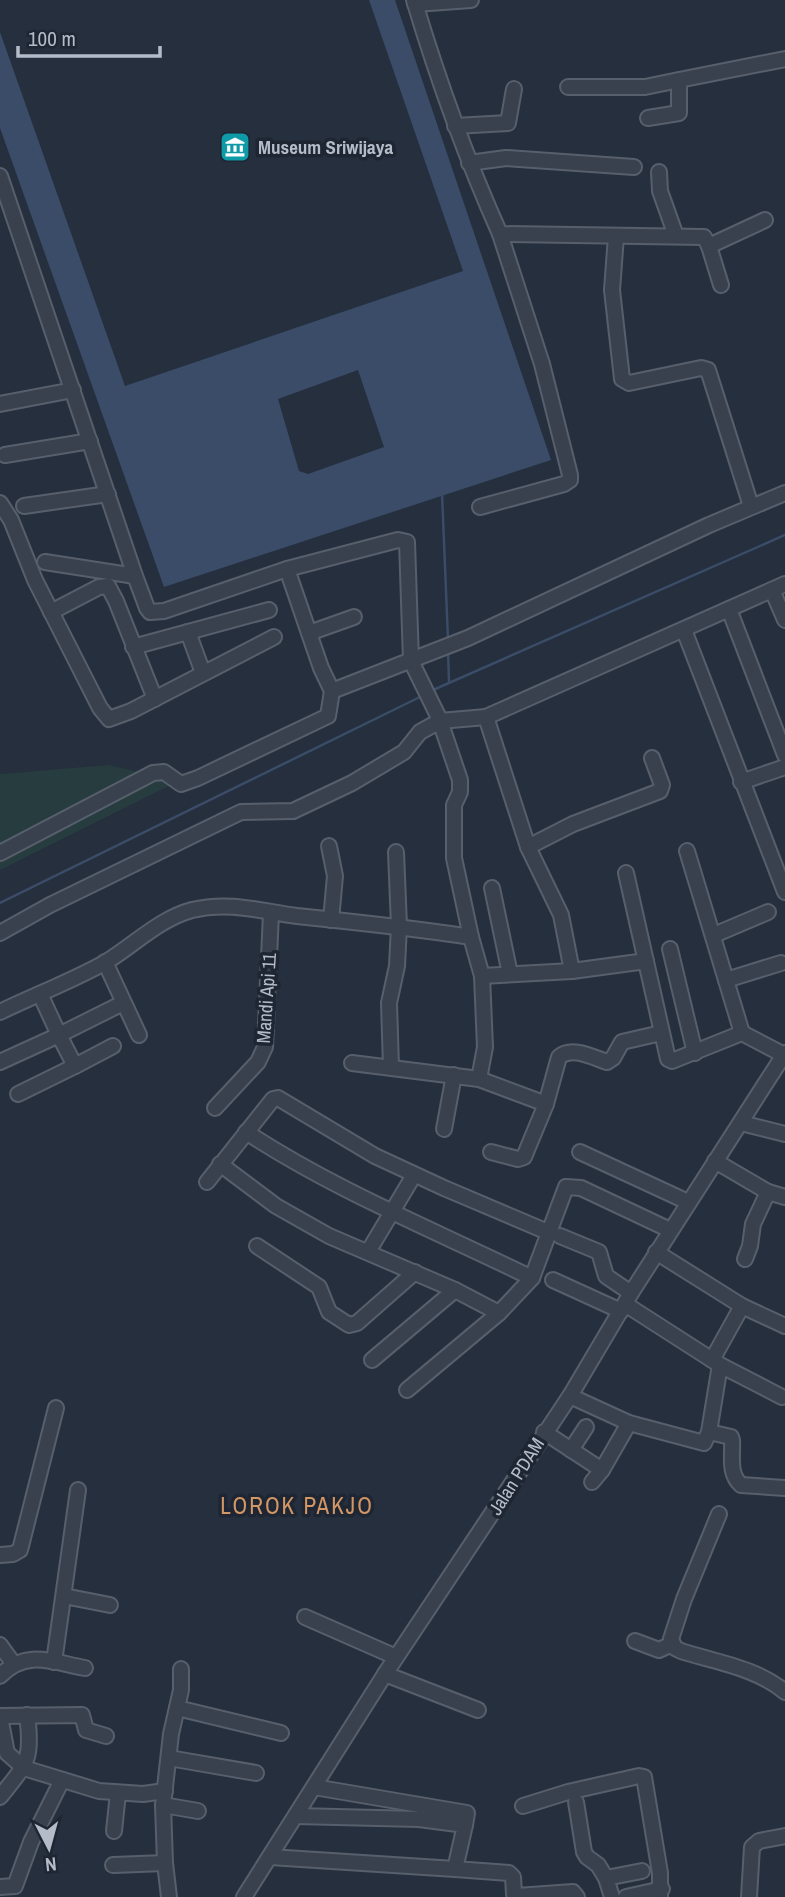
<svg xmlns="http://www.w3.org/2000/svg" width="785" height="1897" font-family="'Archivo Narrow',sans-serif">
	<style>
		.green { fill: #273c3f }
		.water { fill: #3a4c67; fill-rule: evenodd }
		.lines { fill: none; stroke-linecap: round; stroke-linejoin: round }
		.stream { stroke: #3a4c67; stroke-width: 2.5 }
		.minor-casing { stroke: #575f6c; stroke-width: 18 }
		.minor { stroke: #39414e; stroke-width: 14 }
		.labels { text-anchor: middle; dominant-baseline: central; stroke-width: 7; stroke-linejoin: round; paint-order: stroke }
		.poi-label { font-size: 19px; font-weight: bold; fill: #b5bcc9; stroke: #1e2633; text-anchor: start }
		.street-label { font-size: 19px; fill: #b5bcc9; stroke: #1e2633 }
		.quarter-label { font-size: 23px; letter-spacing: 2px; fill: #d39765; stroke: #1e2633 }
	</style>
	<rect width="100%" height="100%" fill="#252f3e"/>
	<path class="green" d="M108 765 179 781 0 870V774Z"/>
	<path class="water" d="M369 0H395L551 460 164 587 0 128V32L125 386 463 271ZM358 370 384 447 308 474 299 471 278 399Z"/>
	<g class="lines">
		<g class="stream">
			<path d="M442 493 448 640"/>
			<path d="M448 651 449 682"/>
			<path d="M433 690 785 535"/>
			<path d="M0 903 424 695"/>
		</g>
		<g class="minor-casing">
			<g id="minor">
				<path d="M414 0C438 80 466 158 500 234L704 237 709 246 765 220"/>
				<path d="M415 4 471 0"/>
				<path d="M568 87H645L679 80"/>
				<path d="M648 118 679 113V80L785 59"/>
				<path d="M455 126 508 123 514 89"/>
				<path d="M469 163 506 158 634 167"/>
				<path d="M659 172 660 191 676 236"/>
				<path d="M0 176 135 576 147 608 150 612 164 611 287 569 398 540 407 542 411 661 439 718 460 780V792L454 805V858L471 937"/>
				<path d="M616 236 612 290 622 379 629 383 701 368 708 370 751 506"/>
				<path d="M709 246 721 285"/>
				<path d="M0 404 73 390"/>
				<path d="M5 455 90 441"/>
				<path d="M0 503 11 520 35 580 100 708 109 719 131 711 274 637"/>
				<path d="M24 506 108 494"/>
				<path d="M480 507 564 484 570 480V475L542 364 500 234"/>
				<path d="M45 562 135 576"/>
				<path d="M287 569 321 668 332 691"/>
				<path d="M772 590 785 620"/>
				<path d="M729 609 785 755"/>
				<path d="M51 612 99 587 108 586 116 601 155 699"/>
				<path d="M684 630 785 892"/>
				<path d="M188 632 203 673"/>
				<path d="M309 633 354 617"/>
				<path d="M133 647 269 610"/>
				<path d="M486 717 528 847 561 915 572 971"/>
				<path d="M741 782 785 767"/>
				<path d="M329 846 335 876 331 920"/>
				<path d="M528 847 573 824 660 791 662 785 652 758"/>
				<path d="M687 851 742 1033"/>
				<path d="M0 853 153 773 164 772 181 784 198 778 328 716 332 691 468 638 709 525 785 493"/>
				<path d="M626 873 668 1059 672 1061 742 1033 784 1055"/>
				<path d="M492 888 510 974"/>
				<path d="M0 933 50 905 241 812 293 811 352 783 404 752 420 732 440 721 486 717 785 584"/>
				<path d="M714 935 768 912"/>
				<path d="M670 949 695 1053"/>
				<path d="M105 962 139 1035"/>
				<path d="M726 980 781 963"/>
				<path d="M40 994 59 1035 117 1006"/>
				<path d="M0 1012C35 995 72 981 106 962 134 945 159 919 192 910 229 901 260 911 297 916 355 922 413 928 471 937L482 976 572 971 646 961"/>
				<path d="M0 1062 59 1035 75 1066 113 1046"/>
				<path d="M352 1063 479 1079 546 1104"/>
				<path d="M391 1067 389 1003 397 966 399 926 396 852"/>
				<path d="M479 1079 485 1047 482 976"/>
				<path d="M18 1094 75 1066"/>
				<path d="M215 1108 258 1062 265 1047 271 913"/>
				<path d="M741 1123 785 1134"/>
				<path d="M444 1129 454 1075"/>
				<path d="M246 1132C336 1191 436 1231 532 1278"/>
				<path d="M491 1152 518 1159 524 1157 546 1104 559 1057C572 1046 592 1057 607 1062L613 1058 622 1042 661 1033"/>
				<path d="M580 1152 688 1202"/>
				<path d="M715 1161 768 1192 785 1197"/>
				<path d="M220 1164 276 1206 329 1236 455 1290 499 1313 532 1278 566 1187 581 1188 670 1230"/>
				<path d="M207 1182 273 1099 278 1098 375 1156 444 1188 550 1233"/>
				<path d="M560 1236 599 1252 606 1276 631 1293"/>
				<path d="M257 1246 319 1287 329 1312 349 1325 357 1323 415 1272"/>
				<path d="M368 1252 414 1175"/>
				<path d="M656 1252 742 1306 785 1326"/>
				<path d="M745 1259 750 1246 753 1224 768 1192"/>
				<path d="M553 1280 621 1311"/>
				<path d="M625 1304 720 1365 782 1397"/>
				<path d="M372 1360 455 1290"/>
				<path d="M712 1360 742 1306"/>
				<path d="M407 1390 499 1313"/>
				<path d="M570 1396 629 1423 704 1443 709 1432 720 1365"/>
				<path d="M544 1432 602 1470"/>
				<path d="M709 1432 731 1437 732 1440C733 1456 728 1473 741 1485L785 1488"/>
				<path d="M571 1450 586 1427"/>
				<path d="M592 1482 602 1470 629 1423"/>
				<path d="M719 1514 684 1599 671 1639 675 1648 681 1651C715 1662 757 1668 785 1692"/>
				<path d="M0 1555 13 1554 20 1550 56 1408"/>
				<path d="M64 1596 110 1605"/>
				<path d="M305 1617 396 1657"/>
				<path d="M635 1641 659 1650 672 1644"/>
				<path d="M0 1645 13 1663"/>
				<path d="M54 1662 78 1490"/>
				<path d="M385 1674 478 1710"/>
				<path d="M0 1676C26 1649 52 1662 85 1668"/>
				<path d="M177 1708 281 1733"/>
				<path d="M0 1716 82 1715 86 1730 106 1736"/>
				<path d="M0 1717 7 1753 24 1768 99 1791 143 1794 165 1791"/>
				<path d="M169 1758 256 1773"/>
				<path d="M314 1787 467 1813 465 1825"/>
				<path d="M0 1797C27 1763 33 1760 27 1715"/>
				<path d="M576 1802 584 1852 587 1857 598 1865 606 1878"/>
				<path d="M163 1805 198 1811"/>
				<path d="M523 1806 568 1792 639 1776 644 1777 660 1873V1897"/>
				<path d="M296 1816 419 1819 465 1825 455 1869 509 1873 513 1877 514 1894 517 1896 573 1892 577 1897"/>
				<path d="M114 1831 118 1793"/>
				<path d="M270 1857 455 1869"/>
				<path d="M113 1865 165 1863"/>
				<path d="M0 1887 15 1886 31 1842 62 1780"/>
				<path d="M169 1897 165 1863 163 1805 171 1734 181 1690V1669"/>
				<path d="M244 1897 385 1674 570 1396 631 1293 785 1053"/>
				<path d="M612 1897 606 1878 642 1871"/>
				<path d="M626 1897 662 1889"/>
				<path d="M749 1897 752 1847 759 1841 785 1836"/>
			</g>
		</g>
		<use href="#minor" class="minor"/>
	</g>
	<defs>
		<g id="museum-square" transform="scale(1.575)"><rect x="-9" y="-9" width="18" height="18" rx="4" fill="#0f9aa8" stroke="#1e2633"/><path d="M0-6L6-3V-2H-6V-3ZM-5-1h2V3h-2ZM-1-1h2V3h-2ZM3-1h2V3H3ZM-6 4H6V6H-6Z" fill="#fff"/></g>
	</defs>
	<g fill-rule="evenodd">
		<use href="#museum-square" x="235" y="147"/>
	</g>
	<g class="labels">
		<g class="poi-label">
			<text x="258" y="147">Museum Sriwijaya</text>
		</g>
		<g class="street-label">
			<text transform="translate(266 998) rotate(-86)">Mandi Api 11</text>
			<text transform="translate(516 1476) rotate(-58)">Jalan PDAM</text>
		</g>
		<g class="quarter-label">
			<text x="297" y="1505">LOROK PAKJO</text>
		</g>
	</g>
	<g transform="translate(49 1848) rotate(174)" stroke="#1e2633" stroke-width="5" paint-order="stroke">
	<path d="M0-5L12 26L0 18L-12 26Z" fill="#b5bcc9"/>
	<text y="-10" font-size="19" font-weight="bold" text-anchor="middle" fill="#b5bcc9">N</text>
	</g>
	<path d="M18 46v10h142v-10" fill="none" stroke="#b5bcc9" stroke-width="3.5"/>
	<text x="28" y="46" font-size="21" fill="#b5bcc9" stroke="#1e2633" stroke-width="5" paint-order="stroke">100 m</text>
</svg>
